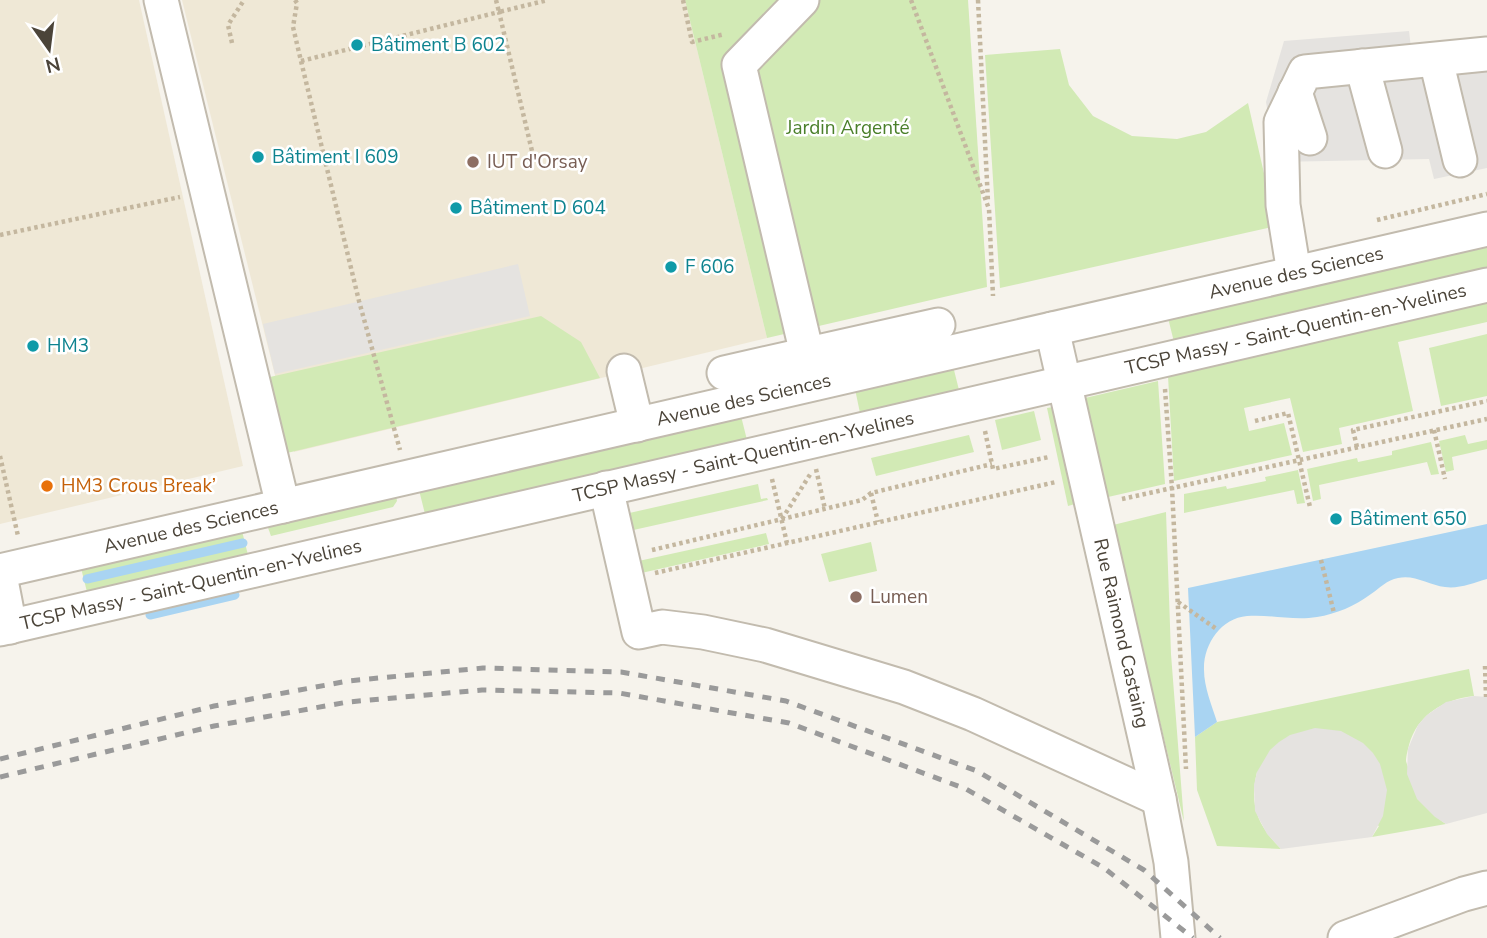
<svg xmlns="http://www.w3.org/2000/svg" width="1487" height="938" font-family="'Nunito Sans',sans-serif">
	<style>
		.education { fill: #efe8d6 }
		.green { fill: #d2eab5 }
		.parking { fill: #e5e3e0 }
		.water { fill: #a9d4f2 }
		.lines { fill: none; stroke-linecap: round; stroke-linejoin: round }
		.stream { stroke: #a9d4f2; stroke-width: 9 }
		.minor-casing { stroke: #c2bbae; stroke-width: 37 }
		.path { stroke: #c4b79f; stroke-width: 4.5; stroke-dasharray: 3.5 3.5; stroke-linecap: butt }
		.minor { stroke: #fff; stroke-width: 33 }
		.rail { stroke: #9a9a9a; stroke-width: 5; stroke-dasharray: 9 9; stroke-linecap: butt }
		.culture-dot { fill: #0f9aa8; stroke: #fff; stroke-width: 2.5 }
		.education-dot { fill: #8d6e63; stroke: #fff; stroke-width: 2.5 }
		.food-dot { fill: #e8710a; stroke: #fff; stroke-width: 2.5 }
		.labels { text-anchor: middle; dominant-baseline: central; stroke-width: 5; stroke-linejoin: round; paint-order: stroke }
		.culture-label { font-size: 19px; fill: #0d838f; stroke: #fff; text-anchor: start }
		.park-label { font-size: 19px; fill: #4a7f2a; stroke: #fff }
		.education-label { font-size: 19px; fill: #785e54; stroke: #fff; text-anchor: start }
		.street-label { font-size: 19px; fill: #4b4439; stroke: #fff }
		.food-label { font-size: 19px; fill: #c56008; stroke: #fff; text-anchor: start }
	</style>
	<rect width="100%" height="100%" fill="#f6f3ec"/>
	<g class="education">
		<path d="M0 0H139L243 466 0 524Z"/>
		<path d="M182 0H685L767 338 294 452Z"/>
	</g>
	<g class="green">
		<path d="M685 0H968L987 287 767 338Z"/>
		<path d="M1060 49 1069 85 1093 116 1132 136 1177 139 1206 132 1248 103 1276 226 1000 288 985 55Z"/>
		<path d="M1487 243V269L1174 342 1168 318Z"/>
		<path d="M1487 302V322L1398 342 1413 411 1339 428 1342 444 1303 452 1290 398 1244 408 1249 431 1284 423 1292 455 1174 481 1168 376Z"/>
		<path d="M541 316 581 342 600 378 287 453 270 377Z"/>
		<path d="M1487 334V396L1441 406 1429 348Z"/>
		<path d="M953 366 959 390 860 413 855 389Z"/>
		<path d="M1158 381 1165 484 1108 497 1085 398Z"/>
		<path d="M1053 407 1075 504 1068 506 1047 408Z"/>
		<path d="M1034 411 1041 440 1002 450 995 420Z"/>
		<path d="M741 416 747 440 425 514 419 490Z"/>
		<path d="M969 435 974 452 876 476 871 458Z"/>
		<path d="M1465 435 1468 444 1487 440V449L1452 457 1454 470 1446 472 1439 441Z"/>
		<path d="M1431 442 1439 474 1431 475 1427 462 1319 485 1321 499 1313 501 1307 469 1357 458 1358 462 1392 455V451Z"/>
		<path d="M1298 470 1305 503 1297 504 1294 490 1184 513V494L1226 486 1227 489 1266 481 1265 477Z"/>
		<path d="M758 484 761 499 767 498 768 500 620 533 616 516Z"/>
		<path d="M396 495 397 501 393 507 271 536 267 525Z"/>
		<path d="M1166 512 1171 654 1184 822 1113 525Z"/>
		<path d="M242 531 248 555 87 592 81 568Z"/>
		<path d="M766 533 769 544 637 574 634 562Z"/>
		<path d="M871 542 877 571 829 582 821 554Z"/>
		<path d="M1469 669 1474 696C1444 699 1417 715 1409 745 1408 749 1406 756 1406 761 1408 770 1417 782 1421 790 1428 804 1432 816 1446 824L1372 837 1379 826 1257 772C1249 805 1257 825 1281 849L1217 846 1197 790 1195 737 1217 722Z"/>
	</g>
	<g class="parking">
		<path d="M1409 31 1411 48 1487 43V168L1434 179 1429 159 1276 162 1266 102 1284 41Z"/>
		<path d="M518 264 530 316 275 374 263 324Z"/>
		<path d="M1474 696 1487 697V813L1446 824 1435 817 1417 799 1407 774 1408 749 1418 725 1427 715 1446 702Z"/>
		<path d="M1315 728 1341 731 1363 743 1373 753 1380 764 1387 790 1383 816 1372 837 1281 849 1267 834 1255 811 1254 785 1257 772 1270 750 1279 742 1290 735Z"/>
	</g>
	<path class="water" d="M1487 524V579C1473 583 1459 589 1445 587 1429 585 1414 574 1398 578 1387 580 1380 588 1371 594 1355 606 1336 614 1317 617 1293 621 1270 614 1247 616 1221 618 1203 645 1204 670 1204 687 1212 706 1217 722L1195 737 1188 588Z"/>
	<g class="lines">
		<g class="stream">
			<path d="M87 579 243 543"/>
			<path d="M150 615 235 595"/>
		</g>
		<g class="minor-casing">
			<g id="minor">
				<path d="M161 0 283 506"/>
				<path d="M802 0 739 65 807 354"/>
				<path d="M1436 60 1460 160"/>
				<path d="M1362 66 1385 151"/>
				<path d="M1295 92 1310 138"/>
				<path d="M1294 273 1283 205 1281 122 1305 72 1487 54"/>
				<path id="s1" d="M1052 329 1159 799 1171 862 1178 938"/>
				<path d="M624 371 637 425"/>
				<path d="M724 373 938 325"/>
				<path d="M606 488 639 632 662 627 703 632 765 645 904 687 973 714 1159 799"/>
				<path id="s2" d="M0 571 1487 229"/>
				<path d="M0 575 10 627"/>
				<path id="s3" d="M0 629 1487 285"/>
				<path d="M1345 938 1464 894 1487 888"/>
			</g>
		</g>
		<g class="path">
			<path d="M295 0 297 3 293 27 301 61 359 301 400 450"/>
			<path d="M496 0 499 12 548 0"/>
			<path d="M683 0 692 42 725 34"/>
			<path d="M911 0 989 209 993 296"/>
			<path d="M978 0 988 202"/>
			<path d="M232 43 228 25 244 0"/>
			<path d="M301 61 499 12 532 151"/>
			<path d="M1377 220 1487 194"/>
			<path d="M0 235 180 197"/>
			<path d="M1165 389 1172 488 1186 769"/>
			<path d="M1255 421 1288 413 1310 507"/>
			<path d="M1434 430 1445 479"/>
			<path d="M985 431 993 469 1049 457"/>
			<path d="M1357 447 1353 430 1487 401"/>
			<path d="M0 456 18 536"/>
			<path d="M816 469 825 509"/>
			<path d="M772 479 787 543"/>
			<path d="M871 493 878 522"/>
			<path d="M1122 499 1487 419"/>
			<path d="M782 519 811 473"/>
			<path d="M652 550 862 500 871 493 992 464"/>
			<path d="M1321 560 1334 613"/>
			<path d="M655 573 1056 482"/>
			<path d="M1178 602 1218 630"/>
			<path d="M1485 666 1486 697"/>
		</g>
		<use href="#minor" class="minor"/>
		<g class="rail">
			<path d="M0 759 214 706 348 681 483 668 621 672 786 701 977 771 1144 870 1220 938"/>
			<path d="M0 777 214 726 348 702 482 690 619 693 789 723 966 789 1104 868 1193 938"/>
		</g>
	</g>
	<g class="culture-dot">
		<circle cx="357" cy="45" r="7"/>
		<circle cx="258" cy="157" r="7"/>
		<circle cx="456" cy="208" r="7"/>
		<circle cx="671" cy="267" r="7"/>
		<circle cx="33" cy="346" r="7"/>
		<circle cx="1336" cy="519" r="7"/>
	</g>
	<g class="education-dot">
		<circle cx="473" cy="162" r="7"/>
		<circle cx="856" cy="597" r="7"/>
	</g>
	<circle class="food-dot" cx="47" cy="486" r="7"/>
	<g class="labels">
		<g class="culture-label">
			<text x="371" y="45">Bâtiment B 602</text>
			<text x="272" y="157">Bâtiment I 609</text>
			<text x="470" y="208">Bâtiment D 604</text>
			<text x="685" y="267">F 606</text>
			<text x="47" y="346">HM3</text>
			<text x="1350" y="519">Bâtiment 650</text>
		</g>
		<g class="park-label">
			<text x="848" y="128">Jardin Argenté</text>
		</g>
		<g class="education-label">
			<text x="487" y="162">IUT d'Orsay</text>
			<text x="870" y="597">Lumen</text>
		</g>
		<g class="street-label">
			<text stroke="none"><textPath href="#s2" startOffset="1330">Avenue des Sciences</textPath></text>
			<text stroke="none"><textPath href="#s3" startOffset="1330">TCSP Massy - Saint-Quentin-en-Yvelines</textPath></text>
			<text stroke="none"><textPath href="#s2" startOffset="763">Avenue des Sciences</textPath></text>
			<text stroke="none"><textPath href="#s3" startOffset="763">TCSP Massy - Saint-Quentin-en-Yvelines</textPath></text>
			<text stroke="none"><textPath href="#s2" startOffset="196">Avenue des Sciences</textPath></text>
			<text stroke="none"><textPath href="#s3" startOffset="196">TCSP Massy - Saint-Quentin-en-Yvelines</textPath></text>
			<text stroke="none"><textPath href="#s1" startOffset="312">Rue Raimond Castaing</textPath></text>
		</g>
		<g class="food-label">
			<text x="61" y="486">HM3 Crous Break’</text>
		</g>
	</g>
	<g transform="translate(49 49) rotate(166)" stroke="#ffffff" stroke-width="5" paint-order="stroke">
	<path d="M0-5L12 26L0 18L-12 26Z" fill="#4b4439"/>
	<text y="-10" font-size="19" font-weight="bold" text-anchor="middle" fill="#4b4439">N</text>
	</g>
</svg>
